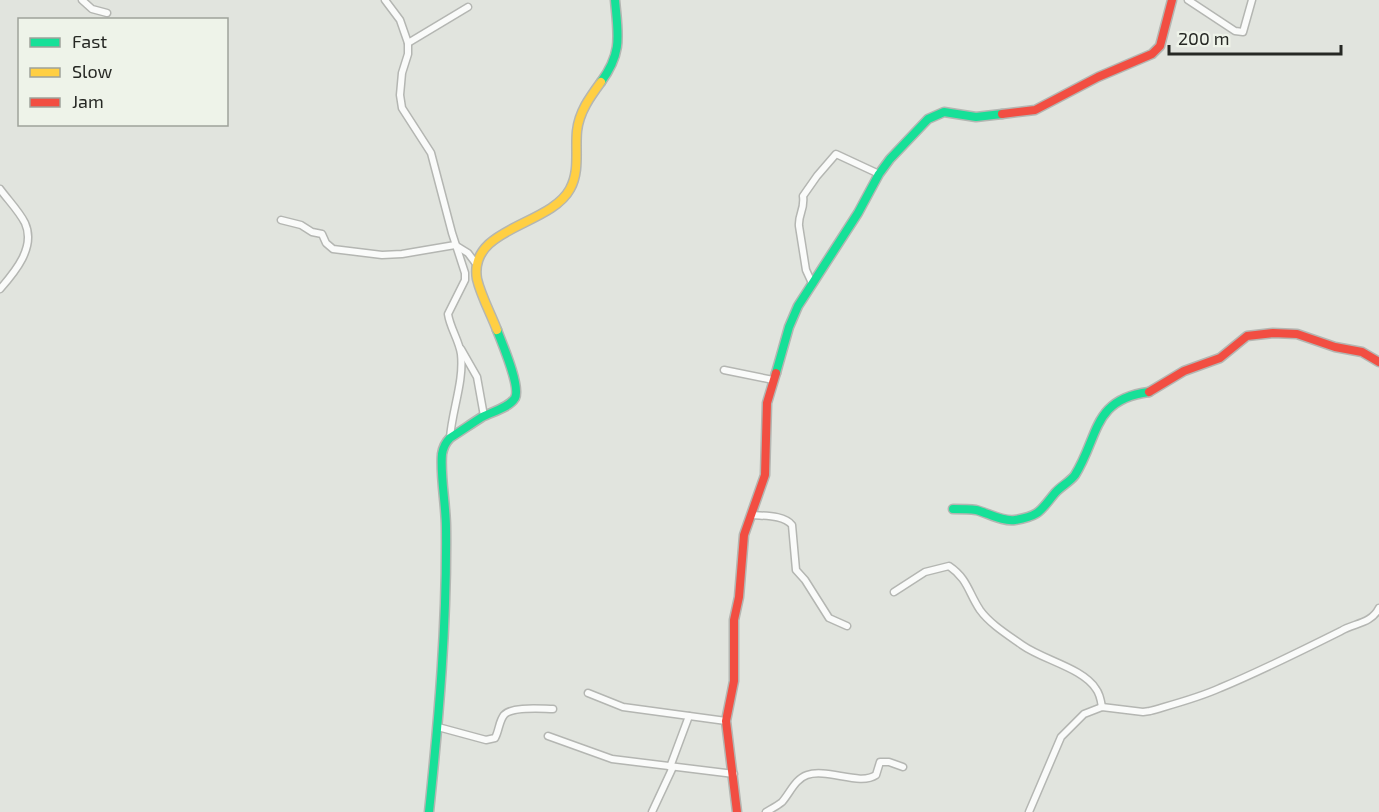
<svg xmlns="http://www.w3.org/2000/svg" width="1379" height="812" font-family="'Exo 2',sans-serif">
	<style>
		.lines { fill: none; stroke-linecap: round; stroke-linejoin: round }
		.street-casing { stroke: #b4b6b2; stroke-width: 9 }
		.fast-casing { stroke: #b4b6b2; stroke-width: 11 }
		.slow-casing { stroke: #b4b6b2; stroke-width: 11 }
		.jam-casing { stroke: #b4b6b2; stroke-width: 11 }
		.street { stroke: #fafbfa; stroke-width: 6 }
		.fast { stroke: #16e098; stroke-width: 8 }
		.slow { stroke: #ffcf43; stroke-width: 8 }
		.jam { stroke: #f24e42; stroke-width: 8 }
	</style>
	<rect width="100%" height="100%" fill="#e1e4de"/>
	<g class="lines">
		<g class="street-casing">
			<g id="street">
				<path d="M82 0 92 9 107 13"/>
				<path d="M385 0 400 20 408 43V54L402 73 400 95 402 108 431 153 452 233 465 273V280L448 314C450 328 459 340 461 354 464 382 452 410 450 438"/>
				<path d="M1188 0 1235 31 1243 32 1252 0"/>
				<path d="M408 43 468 7"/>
				<path d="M0 189C8 200 19 211 25 223 36 247 15 272 0 289"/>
				<path d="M281 220 301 225 312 232 322 234 326 243 333 249 382 255 402 254 455 245 468 253 477 265"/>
				<path d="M812 283 806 270 799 226C798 214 805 210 803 196L817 176 836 154 879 174"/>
				<path d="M461 349 477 377 484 416"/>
				<path d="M724 370 773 380"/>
				<path d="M753 515C765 516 784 515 792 525L796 570 805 580 829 618 847 626"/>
				<path d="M894 592 925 572 949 566C968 579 968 592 980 610 990 624 1008 635 1022 645 1043 660 1083 668 1096 689 1100 694 1101 701 1102 707"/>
				<path d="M588 693 623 707 726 721"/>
				<path d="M438 727 486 740 495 738C499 731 499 721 504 715 512 706 542 709 553 709"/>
				<path d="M548 736 612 759 734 774"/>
				<path d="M670 767 689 716"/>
				<path d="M652 812 673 767"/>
				<path d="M766 812C771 809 777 806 782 802 790 793 795 779 807 775 827 768 860 786 876 775L880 762H889L903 767"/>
				<path d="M1029 812 1061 737 1084 714 1102 707 1143 712 1150 711C1174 704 1198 698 1220 688 1261 671 1301 651 1341 631 1354 623 1371 624 1379 608"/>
			</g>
		</g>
		<g class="fast-casing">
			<g id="fast">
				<path d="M601 82C623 52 618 35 615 0"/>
				<path d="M776 373 789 327 798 306 858 213 879 174 890 159 928 119 944 112 976 117 1002 114"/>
				<path d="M953 509C960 509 969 509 976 510 988 513 1003 522 1015 520 1040 516 1040 511 1055 493 1061 486 1070 482 1075 475 1099 437 1092 399 1149 392"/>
				<path d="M429 812C439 717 447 623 446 528 446 505 440 476 442 454 443 448 446 442 450 438 461 431 471 424 482 417 491 412 509 408 515 398 521 387 502 343 497 330"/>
			</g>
		</g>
		<g class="slow-casing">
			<path id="slow" d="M497 330C491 314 481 296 477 279 468 227 550 226 570 189 580 171 575 150 577 131 579 112 590 97 601 82"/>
		</g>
		<g class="jam-casing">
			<g id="jam">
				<path d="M1002 114 1035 110 1098 77 1152 54 1160 46 1172 0"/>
				<path d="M1149 392 1184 371 1220 358 1247 336 1273 333 1297 334 1335 347 1362 352 1379 362"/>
				<path d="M737 812 726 721 734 681V620L739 597 744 535 765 475 767 403 776 373"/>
			</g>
		</g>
		<use href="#street" class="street"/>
		<use href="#fast" class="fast"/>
		<use href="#slow" class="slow"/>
		<use href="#jam" class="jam"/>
	</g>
	<rect x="18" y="18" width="210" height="108" fill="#eef3e9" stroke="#9ea29a" stroke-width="1.5"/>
	<rect x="30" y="38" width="30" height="9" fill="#16e098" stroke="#9ea29a" stroke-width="1.5"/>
	<text x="72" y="48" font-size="18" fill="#262824">Fast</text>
	<rect x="30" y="68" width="30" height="9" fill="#ffcf43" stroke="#9ea29a" stroke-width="1.5"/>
	<text x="72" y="78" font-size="18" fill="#262824">Slow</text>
	<rect x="30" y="98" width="30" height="9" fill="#f24e42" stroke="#9ea29a" stroke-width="1.5"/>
	<text x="72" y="108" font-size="18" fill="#262824">Jam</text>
	<path d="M1169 45v9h172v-9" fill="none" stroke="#262824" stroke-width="3"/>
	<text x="1178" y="45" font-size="18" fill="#262824" stroke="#eef3e9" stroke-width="4.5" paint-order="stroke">200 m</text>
</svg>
